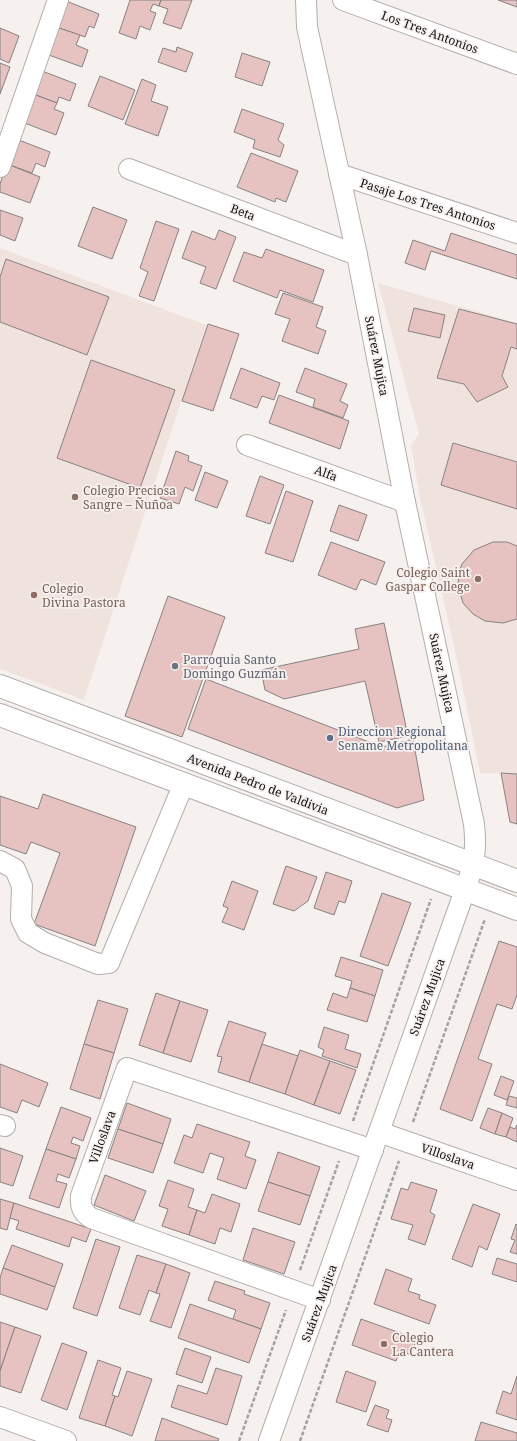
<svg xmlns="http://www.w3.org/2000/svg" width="517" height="1441" font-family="'Noto Serif',serif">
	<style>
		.built { fill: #f0e3de }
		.building { fill: #e6c3c1; stroke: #878282 }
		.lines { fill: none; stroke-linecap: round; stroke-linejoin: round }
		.street-casing { stroke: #b3aeac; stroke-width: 22 }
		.secondary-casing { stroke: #b3aeac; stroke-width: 24 }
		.path { stroke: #a6a2a1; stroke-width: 2.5; stroke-dasharray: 4 2; stroke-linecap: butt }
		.street { stroke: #fff; stroke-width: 20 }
		.secondary { stroke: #fff; stroke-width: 22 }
		.education-dot { fill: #8d6e63; stroke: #f6f1ef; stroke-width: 1.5 }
		.worship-dot { fill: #6b7280; stroke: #f6f1ef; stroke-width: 1.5 }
		.service-dot { fill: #5c6f8a; stroke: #f6f1ef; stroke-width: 1.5 }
		.labels { text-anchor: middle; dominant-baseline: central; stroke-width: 3.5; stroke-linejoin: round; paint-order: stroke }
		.street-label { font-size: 12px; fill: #141312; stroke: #f6f1ef }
		.education-label { font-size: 12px; fill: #785e54; stroke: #f6f1ef; text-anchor: start }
		.worship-label { font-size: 12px; fill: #5b616d; stroke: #f6f1ef; text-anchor: start }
		.service-label { font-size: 12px; fill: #4e5e75; stroke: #f6f1ef; text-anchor: start }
	</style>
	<rect width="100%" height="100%" fill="#f6f1ef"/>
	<g class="built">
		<path d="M0 248 206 325 84 700 0 669Z"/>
		<path d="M378 283 517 323V774L480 773 458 664 419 493 411 445 419 434Z"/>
	</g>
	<g class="building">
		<path d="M130 0H161L159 6 153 4 150 11 156 13 150 30 140 26 136 39 119 33Z"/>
		<path d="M161 0H192L181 29 163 23 168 9 159 6Z"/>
		<path d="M498 0H517V7Z"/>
		<path d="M66 1 99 14 94 28 89 26 85 37 56 27Z"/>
		<path d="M56 27 80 35 76 45 88 50 82 67 46 54Z"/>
		<path d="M0 28 19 36 9 63 0 59Z"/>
		<path d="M177 47 193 53 186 72 158 62 163 48 176 52Z"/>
		<path d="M242 53 270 62 262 86 235 77Z"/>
		<path d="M0 63 10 67 0 94Z"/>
		<path d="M42 71 76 84 70 101 59 97 57 103 33 94Z"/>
		<path d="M100 76 135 90 123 120 88 106Z"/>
		<path d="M142 79 156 85 151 101 168 107 158 136 125 124Z"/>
		<path d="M33 94 57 103 54 109 64 113 56 135 22 122Z"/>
		<path d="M242 109 284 124 278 140 284 145 280 157 253 148 255 140 234 132Z"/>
		<path d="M16 139 50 152 45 167 36 163 32 173 7 164Z"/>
		<path d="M251 153 298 171 286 202 276 198 275 202 237 187Z"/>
		<path d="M7 164 40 177 30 203 0 192V184Z"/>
		<path d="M93 207 127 220 112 259 78 246Z"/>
		<path d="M0 210 23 218 15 241 0 235Z"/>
		<path d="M156 221 179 229 154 301 139 296 148 272 140 268Z"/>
		<path d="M219 230 236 237 216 289 200 283 206 267 182 258 192 231 215 240Z"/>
		<path d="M451 233 517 255V279L431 251 425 270 405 263 413 240 445 251Z"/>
		<path d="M266 249 324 270 313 302 280 290 277 298 233 281 244 252 262 258Z"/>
		<path d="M6 259 109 297 87 355 0 322V277Z"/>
		<path d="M283 293 323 307 316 327 326 331 318 354 282 341 290 319 275 314Z"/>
		<path d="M414 308 445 315 440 338 408 331Z"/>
		<path d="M459 309 517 324V349L511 347 502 376 508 387 477 402 464 384 437 378Z"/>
		<path d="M208 324 239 334 213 411 182 401Z"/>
		<path d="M91 360 175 390 140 488 57 458Z"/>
		<path d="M241 368 280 383 274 400 262 396 257 408 230 398Z"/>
		<path d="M305 368 347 384 340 401 348 405 343 418 313 407 315 399 296 392Z"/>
		<path d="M279 395 349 421 340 449 269 423Z"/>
		<path d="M453 443 517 462V509L441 485Z"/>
		<path d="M176 451 189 456 188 461 202 466 193 491 185 487 179 504 160 498Z"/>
		<path d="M205 472 228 481 217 508 195 500Z"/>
		<path d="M260 476 284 485 270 524 246 516Z"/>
		<path d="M286 491 313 501 293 562 265 553Z"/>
		<path d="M339 505 367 515 358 541 330 531Z"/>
		<path d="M331 542 385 562 376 585 361 579 356 590 318 575Z"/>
		<path d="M493 542H507L517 546V619L503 623 485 621 473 614 463 603 458 586 459 572 462 564 474 550Z"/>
		<path d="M168 596 225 617 182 737 125 716Z"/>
		<path d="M384 623 408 736 379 742 365 681 284 699 265 690 261 670 359 649 355 629Z"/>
		<path d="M206 679 382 747 413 739 424 800 397 808 188 729Z"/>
		<path d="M501 773 517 774V824L510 822Z"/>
		<path d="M43 794 136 827 95 946 34 924 60 853 31 842 26 854 0 845V796L38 809Z"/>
		<path d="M286 866 317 877 308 901 294 911 273 904Z"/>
		<path d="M326 872 352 881 345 903 339 901 334 915 314 908Z"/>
		<path d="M232 881 258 891 244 930 222 922 228 908 223 906Z"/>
		<path d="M382 893 411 903 388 966 360 956Z"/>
		<path d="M499 941 517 947V995L512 1009 497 1004 478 1059 492 1064 472 1121 440 1109Z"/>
		<path d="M341 957 383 970 375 996 350 988 352 981 335 976Z"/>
		<path d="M350 988 375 996 367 1022 327 1010 333 993 347 998Z"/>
		<path d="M156 993 180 1001 163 1053 139 1045Z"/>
		<path d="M98 1000 128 1009 114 1053 84 1044Z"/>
		<path d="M180 1001 208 1010 191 1062 163 1053Z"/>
		<path d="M229 1021 266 1033 249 1082 218 1072 222 1057 217 1056Z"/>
		<path d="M324 1027 349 1035 345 1049 361 1054 357 1068 322 1056 324 1050 318 1047Z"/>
		<path d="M84 1044 114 1053 100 1099 70 1089Z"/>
		<path d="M262 1044 298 1056 285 1094 249 1082Z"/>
		<path d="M300 1050 330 1061 314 1105 285 1094Z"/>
		<path d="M330 1061 356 1070 340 1114 314 1105Z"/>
		<path d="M0 1064 48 1083 39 1107 22 1100 17 1113 0 1107Z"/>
		<path d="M501 1076 514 1081 507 1100 494 1095Z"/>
		<path d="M509 1096 517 1098V1108L506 1105Z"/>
		<path d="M127 1103 171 1119 163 1144 118 1129Z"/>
		<path d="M61 1107 91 1118 83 1141 73 1137 71 1143 80 1146 76 1159 46 1149Z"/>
		<path d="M488 1108 502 1113 495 1134 480 1128Z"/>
		<path d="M502 1113 513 1118 506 1137 495 1134Z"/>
		<path d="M197 1124 250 1142 245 1156 256 1160 246 1189 217 1179 224 1158 210 1153 203 1173 174 1163 184 1135 192 1138Z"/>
		<path d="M517 1125V1142L506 1137 510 1127 515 1129Z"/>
		<path d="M118 1129 163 1144 153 1173 108 1158Z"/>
		<path d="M0 1148 23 1156 13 1186 0 1182Z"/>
		<path d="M46 1149 76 1159 69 1178 58 1174 56 1181 67 1184 59 1208 29 1198Z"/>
		<path d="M278 1152 320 1167 310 1196 268 1182Z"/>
		<path d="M105 1175 146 1191 134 1221 94 1205Z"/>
		<path d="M168 1180 194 1189 188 1207 197 1210 189 1235 162 1226 168 1209 159 1206Z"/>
		<path d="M268 1182 310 1196 300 1225 258 1211Z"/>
		<path d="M411 1182 437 1190 430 1212 435 1215 425 1245 408 1239 413 1225 391 1219 401 1188 408 1190Z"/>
		<path d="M212 1194 240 1204 231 1232 220 1228 215 1244 189 1235 197 1210 205 1213Z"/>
		<path d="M0 1199 14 1203 7 1230 0 1228Z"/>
		<path d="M14 1203 91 1229 86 1242 72 1237 69 1247 16 1229 19 1221 10 1218Z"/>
		<path d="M473 1204 500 1214 487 1250 479 1246 472 1267 452 1259Z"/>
		<path d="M516 1224 517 1225V1254L510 1252 515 1240 511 1239Z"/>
		<path d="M253 1228 295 1242 284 1274 243 1260Z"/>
		<path d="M96 1239 120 1247 97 1316 73 1308Z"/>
		<path d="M12 1245 63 1264 55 1287 3 1268Z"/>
		<path d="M137 1255 166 1264 156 1293 149 1290 140 1315 119 1308Z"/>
		<path d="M497 1258 517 1264V1282L492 1274Z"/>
		<path d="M166 1264 190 1273 171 1328 150 1321 160 1294 156 1293Z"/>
		<path d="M3 1268 55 1287 47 1310 0 1294V1278Z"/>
		<path d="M386 1269 412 1279 408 1291 420 1295 419 1299 436 1305 429 1324 374 1304Z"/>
		<path d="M215 1281 245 1291 244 1294 270 1303 261 1329 233 1319 236 1310 208 1300Z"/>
		<path d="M190 1304 261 1329 249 1363 178 1338Z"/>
		<path d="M361 1319 417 1339 411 1355 400 1351 396 1361 352 1345Z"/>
		<path d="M0 1322 15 1327 0 1371Z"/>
		<path d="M15 1327 41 1336 21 1393 0 1386V1371Z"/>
		<path d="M62 1343 87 1352 67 1410 41 1400Z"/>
		<path d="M185 1348 211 1357 202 1383 176 1374Z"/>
		<path d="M98 1360 121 1368 112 1395 115 1396 105 1426 79 1418Z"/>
		<path d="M216 1368 242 1376 227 1425 171 1407 178 1385 207 1394Z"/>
		<path d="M127 1371 152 1379 132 1436 105 1426 115 1396 118 1397Z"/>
		<path d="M346 1371 376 1382 366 1412 336 1402Z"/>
		<path d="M517 1376V1420L496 1413 503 1391 511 1394Z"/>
		<path d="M375 1405 389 1410 386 1418 392 1420 388 1432 367 1425Z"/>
		<path d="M162 1418 219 1439 218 1441H155Z"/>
		<path d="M481 1422 517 1433V1441H475Z"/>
	</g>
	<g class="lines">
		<g class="street-casing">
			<g id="street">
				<path d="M343 0 517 64"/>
				<path d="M0 167 58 0"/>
				<path d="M129 169 357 255"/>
				<path d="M339 174 517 233"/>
				<path d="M247 445 405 502"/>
				<path d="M0 861 15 869 22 886 21 919 28 933 45 943 98 964 109 963 184 783"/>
				<path d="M0 1125 5 1126"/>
				<path d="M379 1132 517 1180"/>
				<path d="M320 1300 91 1218C82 1212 80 1206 81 1196L127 1068 373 1150"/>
				<path d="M0 1417 66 1441"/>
				<path d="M269 1441 465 890C474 865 477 851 474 824L405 502 357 255 307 27 306 0"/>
			</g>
		</g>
		<g class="secondary-casing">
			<g id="secondary">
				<path d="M0 686 517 881"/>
				<path d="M0 715 517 909"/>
			</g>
		</g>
		<g class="path">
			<path d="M353 1121 431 899"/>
			<path d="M413 1122 485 919"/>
			<path d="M300 1270 339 1161"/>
			<path d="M239 1441 286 1310"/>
			<path d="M300 1441 399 1161"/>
		</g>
		<use href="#street" class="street"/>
		<use href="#secondary" class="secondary"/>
	</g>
	<g class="education-dot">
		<circle cx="75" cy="497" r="4"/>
		<circle cx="478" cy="579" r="4"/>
		<circle cx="34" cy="595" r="4"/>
		<circle cx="384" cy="1344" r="4"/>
	</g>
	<circle class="worship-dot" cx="175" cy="666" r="4"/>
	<circle class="service-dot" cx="330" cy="738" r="4"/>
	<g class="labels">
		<g class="street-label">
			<text transform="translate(430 32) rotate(20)">Los Tres Antonios</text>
			<text transform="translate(428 204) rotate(18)">Pasaje Los Tres Antonios</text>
			<text transform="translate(243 212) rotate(21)">Beta</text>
			<text transform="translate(377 356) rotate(79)">Suárez Mujica</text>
			<text transform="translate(326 473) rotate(20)">Alfa</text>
			<text transform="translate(442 673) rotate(78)">Suárez Mujica</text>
			<text transform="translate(258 784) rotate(21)">Avenida Pedro de Valdivia</text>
			<text transform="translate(427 997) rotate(-70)">Suárez Mujica</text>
			<text transform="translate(102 1137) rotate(-70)">Villoslava</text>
			<text transform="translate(448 1156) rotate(19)">Villoslava</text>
			<text transform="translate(319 1303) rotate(-70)">Suárez Mujica</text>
		</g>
		<g class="education-label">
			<text x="83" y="490">Colegio Preciosa<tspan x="83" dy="14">Sangre – Ñuñoa</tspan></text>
			<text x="470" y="572" text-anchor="end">Colegio Saint<tspan x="470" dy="14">Gaspar College</tspan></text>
			<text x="42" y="588">Colegio<tspan x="42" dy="14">Divina Pastora</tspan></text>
			<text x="392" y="1337">Colegio<tspan x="392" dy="14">La Cantera</tspan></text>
		</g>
		<g class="worship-label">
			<text x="183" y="659">Parroquia Santo<tspan x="183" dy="14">Domingo Guzmán</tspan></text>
		</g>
		<g class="service-label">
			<text x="338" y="731">Direccion Regional<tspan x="338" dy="14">Sename Metropolitana</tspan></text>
		</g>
	</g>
</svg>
